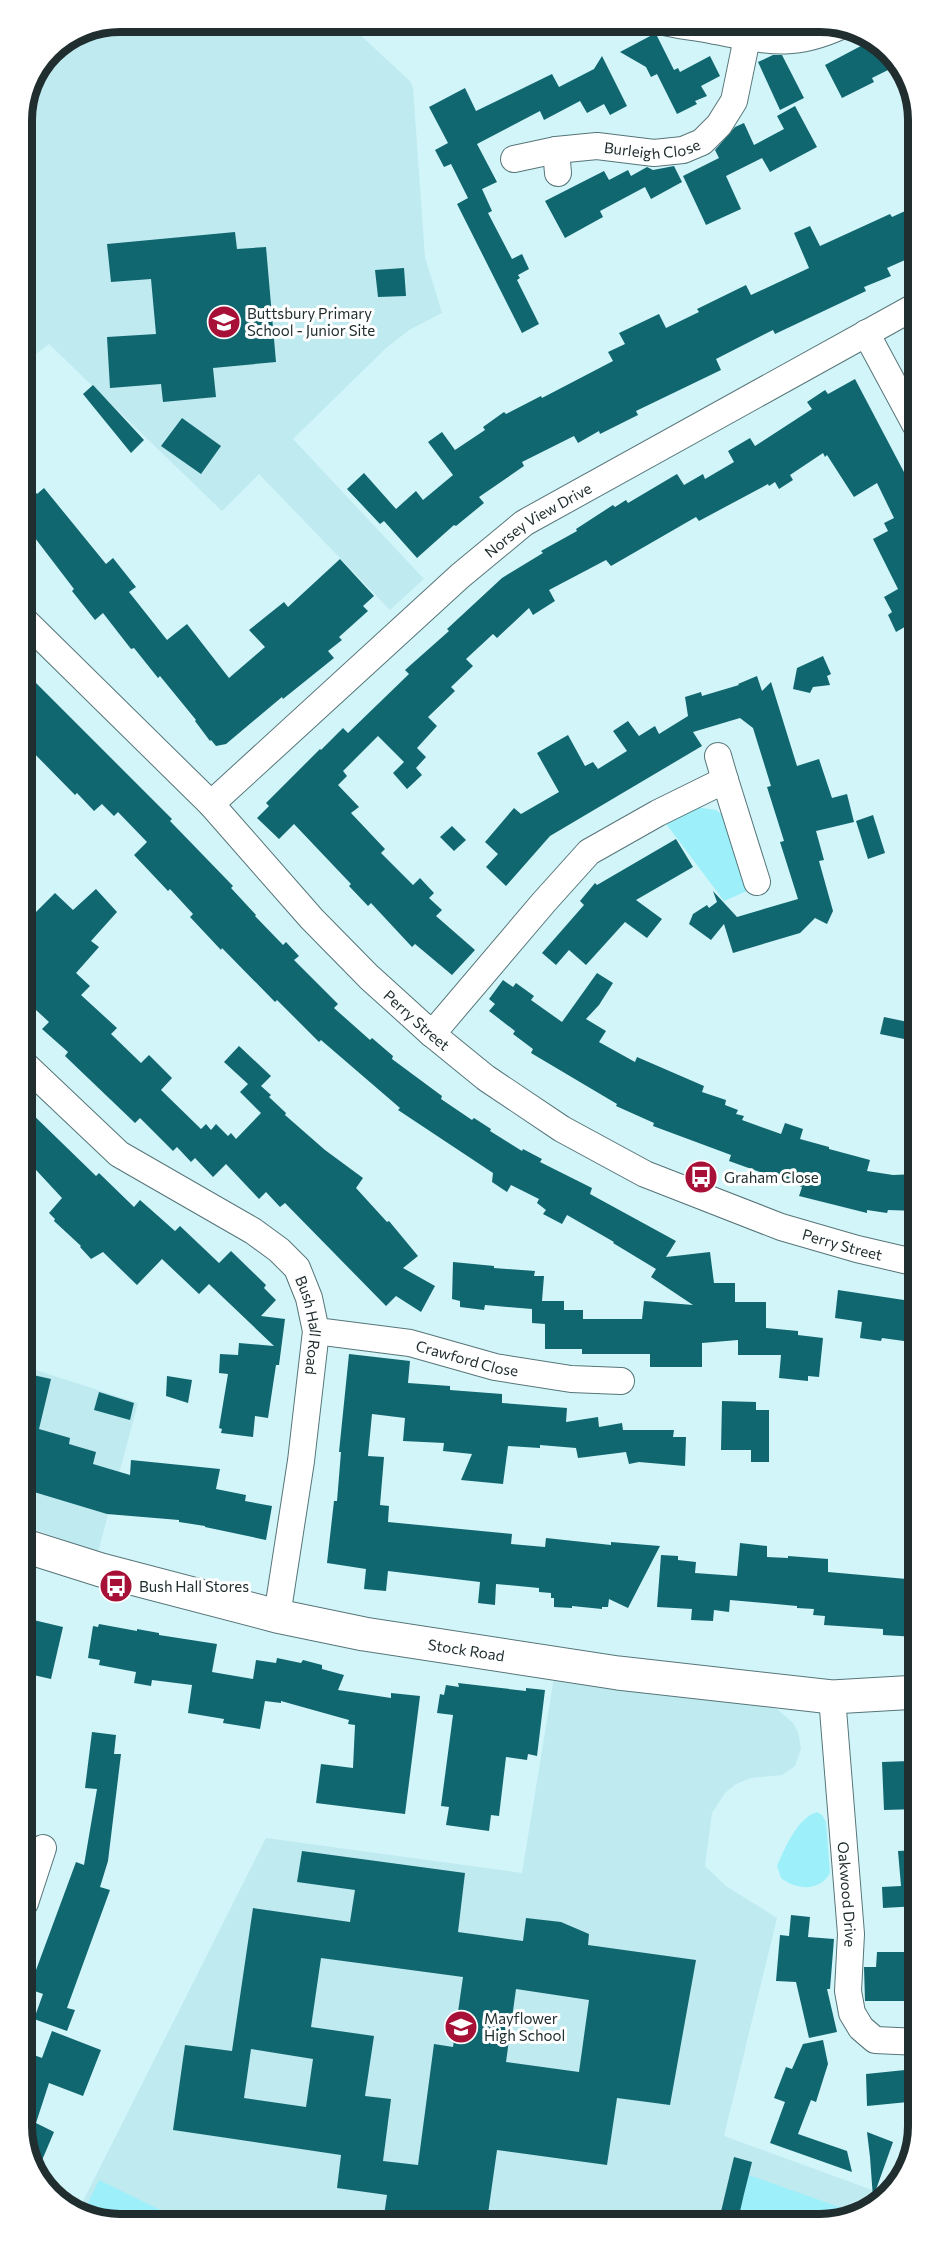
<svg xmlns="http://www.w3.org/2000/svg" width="940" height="2245" font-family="Commissioner,sans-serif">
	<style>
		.built { fill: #bfeaf0 }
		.green { fill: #9deffa }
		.building { fill: #116770; fill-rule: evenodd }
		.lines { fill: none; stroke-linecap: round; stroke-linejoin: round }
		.minor-casing { stroke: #567579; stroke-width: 28 }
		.secondary-casing { stroke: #567579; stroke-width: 35 }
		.minor { stroke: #fff; stroke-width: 26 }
		.secondary { stroke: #fff; stroke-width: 33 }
		.labels { text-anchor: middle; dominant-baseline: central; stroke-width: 6; stroke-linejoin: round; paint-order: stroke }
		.street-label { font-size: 15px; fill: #212e30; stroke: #fff }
		.poi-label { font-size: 15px; fill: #212e30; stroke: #fff; text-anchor: start }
		.rim { fill: none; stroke: #212e30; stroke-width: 8 }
	</style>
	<rect width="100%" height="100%" fill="#d2f5f9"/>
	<g class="built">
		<path d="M119 21H345L410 81 413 88 425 257 442 313 409 330 385 349 293 439 424 579 390 610 259 474 222 511 49 344 28 360 22 354 21 113 44 62 64 44Z"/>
		<path d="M36 1370 138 1403 98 1552 25 1526 24 1416Z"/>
		<path d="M554 1677 712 1697 777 1709 793 1723 798 1732 801 1749 795 1766 782 1775 751 1778 736 1784 725 1793 712 1813 705 1866 726 1886 777 1918 724 2136 886 2195 852 2219 112 2224 78 2211 266 1838 522 1873Z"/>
	</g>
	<g class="green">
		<path d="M695 807 716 810 729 820 747 891 724 901 664 821Z"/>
		<path d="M817 1812 822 1815 826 1822 830 1873C820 1892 796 1890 781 1878L777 1866C785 1848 797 1818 817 1812Z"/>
		<path d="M737 2171 859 2214 852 2219 719 2220Z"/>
		<path d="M99 2180 187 2223 112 2224 83 2213Z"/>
	</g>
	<g class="building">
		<path d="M654 34 657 36 674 70 678 68 680 72 710 56 720 76 701 86 707 96 695 101 697 104 677 114 657 74 651 77 646 67 620 52Z"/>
		<path d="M874 39 881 42 898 65 872 78 874 82 842 98 825 65Z"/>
		<path d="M773 55H782L804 98 780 110 758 62Z"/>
		<path d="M602 56 627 106 610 115 604 104 587 113 580 101 544 120 540 111 477 144 497 182 482 189 492 211 488 213 512 259 522 254 529 269 518 275 520 278 517 280 539 324 522 333 457 204 468 198 451 164 444 167 435 150 448 143 429 107 465 88 476 111 552 74 559 87 594 69Z"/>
		<path d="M795 106 817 147 770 172 762 158 726 176 741 209 706 225 683 176 719 158 715 150 735 127 744 123 754 145 784 129 777 116Z"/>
		<path d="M674 166 682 182 651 199 645 187 600 211 603 217 565 238 545 201 604 171 609 180 628 170 631 176 647 167 653 170Z"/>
		<path d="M914 207V256L887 268 891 276 864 287 866 291 775 334 773 330 716 359 721 370 636 411 638 415 600 434 599 431 578 443 574 436 522 462 524 466 479 497 484 503 456 526 454 525 417 558 384 521 380 524 347 489 364 473 396 509 416 491 423 500 453 475 428 442 442 432 455 450 485 430 483 427 504 412 506 414 541 396 542 398 613 361 608 352 625 344 619 333 659 314 666 328 699 312 697 309 746 285 751 295 809 268 794 233 810 226 820 246 890 214 892 217Z"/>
		<path d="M235 232 237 249 266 247 276 362 213 368 216 397 163 402 161 384 110 388 107 337 156 334 151 279 111 282 107 244Z"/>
		<path d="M404 268 406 296 378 297 375 270Z"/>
		<path d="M855 379 905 474 908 473 915 487V621L896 632 888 615 892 612 884 597 898 589 873 539 888 531 884 523 894 518 877 483 854 497 827 455 825 457 823 453 790 475 793 480 779 489 775 482 769 486 768 484 699 521 696 517 611 566 606 560 549 590 555 601 533 615 529 608 497 638 493 634 466 659 473 666 451 687 455 691 428 717 437 726 417 748 426 757 416 768 422 775 407 789 393 773 404 762 378 736 343 771 347 776 338 785 359 807 351 813 385 849 381 853 413 885 420 878 434 893 429 898 442 910 436 916 475 950 452 975 415 944 412 947 371 903 368 906 349 886 351 884 294 824 279 839 257 818 269 806 266 803 320 749 321 750 343 728 348 733 409 674 405 670 449 631 447 629 502 578 543 553 541 551 577 531 576 529 613 505 615 507 626 500 628 503 677 474 684 485 703 474 705 479 734 462 728 451 750 438 755 446 812 409 807 402 825 390 828 394Z"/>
		<path d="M93 385 144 440 131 453 83 394Z"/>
		<path d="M182 418 221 446 201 474 161 446Z"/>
		<path d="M22 475 37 494 44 488 106 564 113 558 136 587 129 592 167 640 187 624 229 678 265 647 249 630 284 602 288 607 340 559 374 596 363 606 368 611 339 637 342 640 328 651 334 658 283 699 282 697 226 744 216 746 211 740 210 741 195 721 196 720 160 676 158 678 134 648 131 649 103 613 95 620 72 591 74 589 22 521Z"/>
		<path d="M823 656 831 674 827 676 830 685 813 687 810 693 793 689 797 668Z"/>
		<path d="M23 670 172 819 170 821 233 886 231 888 256 915 255 916 283 945 286 942 299 956 294 960 338 1004 334 1008 370 1040 372 1038 393 1056 392 1059 442 1096 441 1099 472 1120 474 1118 491 1129 490 1131 522 1151 523 1149 542 1159 540 1162 592 1188 590 1194 676 1241 666 1257 710 1252 714 1283H735V1302H766V1328L798 1331V1335L823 1338 819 1377 808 1376V1381L779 1378 781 1355H738V1340L702 1343V1367H650V1354H582V1349H545V1324L532 1323V1309L485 1305 484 1310 460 1307V1301L452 1299 453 1262 494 1266V1268L535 1271 534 1276H544L542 1301H564V1310H583V1319H642L644 1301 693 1305 651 1277 656 1269 613 1243 614 1242 567 1215 562 1224 543 1214 546 1210 537 1203 539 1199 511 1185 507 1192 492 1182 493 1173 398 1110 400 1108 321 1040 319 1042 277 1000 275 1002 222 948 221 950 190 917 193 914 170 889 168 891 134 855 147 842 118 812 114 816 102 804 94 811 77 793 75 795 23 742Z"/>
		<path d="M757 676 762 691 771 682 797 766 819 759 832 798 847 794 854 822 816 831 824 860 819 861 833 911 827 924 815 918 800 933 733 953 724 924 711 940 689 924 693 914 707 905 709 908 717 902 713 891 737 917 798 899 780 842 784 841 767 787 771 786 753 728 740 718 693 732 702 746 550 836 506 886 486 867 498 854 485 842 514 808 521 814 559 792 537 753 568 735 585 766 593 762 598 769 627 751 613 731 628 721 639 736 655 726 659 734 688 716 685 697 701 692 702 696 739 685 738 684Z"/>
		<path d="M873 815 885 853 868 859 856 821Z"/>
		<path d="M452 826 466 840 454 851 440 837Z"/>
		<path d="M676 839 693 867 636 900 662 919 647 938 625 922 586 965 569 950 556 965 542 953 584 905 580 901 595 883 597 885Z"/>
		<path d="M96 889 117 912 91 941 99 947 76 973 90 986 81 995 117 1028 111 1034 141 1063 149 1055 172 1078 161 1090 201 1129 206 1124 211 1130 216 1124 228 1136 231 1133 236 1139 261 1113 240 1092 248 1084 224 1062 239 1046 271 1076 261 1086 271 1095 269 1097 286 1113 285 1115 325 1150 363 1178 356 1188 387 1222 389 1221 418 1256 403 1268 435 1286 421 1312 396 1296 386 1306 285 1203 280 1207 266 1192 259 1199 226 1164 213 1177 195 1158 191 1162 177 1147 173 1151 140 1118 135 1123 65 1056 68 1052 42 1029 49 1022 23 998V925L55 893 73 910Z"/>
		<path d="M597 973 613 983 599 1005 586 1019 606 1031 599 1042 635 1062 637 1057 704 1086 702 1092 726 1100 725 1105 738 1110 736 1114 744 1116 742 1120 781 1134 785 1123 803 1129 800 1139 829 1147V1149L870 1160 867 1171 893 1175 917 1174V1211L888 1210 887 1213 867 1210V1213L799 1196 802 1187 729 1161 731 1155 653 1126 654 1123 616 1106 617 1104 531 1053 533 1049 513 1034 515 1031 489 1011 495 1004 489 999 503 980 513 987 516 983 534 996 531 1000 562 1022Z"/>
		<path d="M884 1017 908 1022 904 1039 880 1034Z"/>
		<path d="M24 1106 96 1176 99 1173 134 1207 140 1200 175 1231 180 1226 219 1263 231 1251 266 1285 264 1288 276 1300 261 1316 285 1319 279 1365H276L268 1418 255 1416 253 1437 221 1433 222 1429 219 1428 228 1374 219 1373 220 1354 238 1355 239 1343 274 1346 209 1284 199 1294 162 1259 137 1285 103 1252 91 1259 80 1247 81 1246 54 1221 55 1219 49 1213 62 1198 24 1157Z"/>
		<path d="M838 1290 917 1302 911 1342 882 1338 881 1341 860 1338 862 1322 835 1318Z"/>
		<path d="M349 1354 410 1361 408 1383 450 1386V1390L502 1394V1403L567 1408 566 1422 598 1417 599 1427 622 1423 623 1430H674L673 1437H686L685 1466 639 1462 629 1464 626 1452 578 1458 576 1448 540 1445V1448L508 1446 503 1484 461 1480 472 1454 443 1451 444 1443 403 1441 405 1418 372 1414 368 1456 384 1457 380 1505 389 1506 388 1522 512 1534 511 1544 545 1547 546 1538 611 1545V1542L660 1546 628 1608 609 1599 608 1607H602V1609L572 1606V1608L554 1607V1598H551V1593L539 1592V1588L496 1584 495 1605 478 1603 480 1582 388 1571 386 1591 364 1589 366 1569 327 1563 334 1501H337L341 1452H339Z"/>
		<path d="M33 1375 51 1379 39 1429 70 1438 69 1444 96 1452 93 1464 130 1475 131 1460 220 1469 216 1489 246 1495 245 1501 272 1506 266 1540 205 1527V1526L179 1522V1520L107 1514 24 1489V1416Z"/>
		<path d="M167 1376 192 1380 188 1403 166 1396Z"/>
		<path d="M99 1392 134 1403 130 1420 94 1410Z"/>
		<path d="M722 1401 756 1402V1410H769V1462H751V1450H721Z"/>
		<path d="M740 1543 767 1546V1557L788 1558V1556L828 1559V1572L918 1580 917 1637 883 1635V1629L824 1625 825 1616 813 1615 814 1609 797 1608V1606L730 1600 729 1612 714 1610 713 1621 691 1620 692 1609 657 1607 661 1555 678 1556V1560L696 1562 695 1573 737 1576Z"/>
		<path d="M25 1618 63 1627 51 1679 29 1674 33 1657 25 1655Z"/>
		<path d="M99 1624 137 1631V1629L159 1633V1635L217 1644 212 1672 253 1679 256 1660 276 1663 277 1658 301 1663 303 1660 322 1665V1669L344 1675 338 1690 391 1698V1693L420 1696 405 1814 316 1803 321 1764 353 1768 355 1725 348 1724 349 1720 281 1701V1703L265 1701 260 1729 223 1723 224 1719 188 1713 192 1685 152 1680 151 1686 134 1683 136 1672 99 1665 100 1660 88 1658 93 1626 98 1627Z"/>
		<path d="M458 1683 526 1691V1688L545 1690 537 1756 528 1754 527 1760 506 1757 499 1816 491 1815 489 1831 446 1825 449 1807 441 1806 453 1715 437 1713 440 1694 444 1695 446 1685 459 1687Z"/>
		<path d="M92 1732 116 1735 114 1754H121L108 1861 100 1887 110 1890 67 2008 75 2010 67 2031 34 2019 43 1994 29 1989 76 1862 84 1865 97 1789 85 1788Z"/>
		<path d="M909 1761V1762H918V1809L884 1810 882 1762Z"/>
		<path d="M918 1850V1906L883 1908 882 1887 901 1886 898 1851Z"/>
		<path d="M302 1851 465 1873 458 1932 523 1941 526 1918 561 1922 589 1934 588 1945 696 1960 670 2105 617 2098 607 2165 497 2150 487 2221 434 2222 384 2215 387 2195 337 2188 341 2155 173 2130 185 2045 232 2051 253 1908 350 1922 355 1890 297 1882ZM321 1958 463 1977 453 2047 434 2044 418 2165 383 2161 391 2099 365 2096 374 2036 311 2027ZM516 1989 589 2000 579 2072 506 2062ZM251 2049 313 2059 306 2107 244 2098Z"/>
		<path d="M791 1915 810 1917 808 1937 834 1939 830 1989H827L837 2032 809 2038 796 1982 776 1981 780 1935 789 1936Z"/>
		<path d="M877 1952H907V1964L919 1962V2001H865L864 1967H876Z"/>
		<path d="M52 2031 101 2050 83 2096 49 2083 36 2123 54 2132 37 2172 26 2157V2052L42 2058Z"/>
		<path d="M823 2040 828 2064 816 2102 811 2100 798 2134 847 2151 852 2172 770 2143 785 2102 774 2098 786 2067 792 2069 803 2044Z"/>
		<path d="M905 2070 908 2102 867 2106 866 2074Z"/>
		<path d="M867 2132 893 2142 873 2198 870 2157Z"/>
		<path d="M734 2157 752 2162 744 2194 738 2220H719Z"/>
	</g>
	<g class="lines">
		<g class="minor-casing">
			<g id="minor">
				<path d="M660 21C678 26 697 27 715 31 766 40 791 49 841 26"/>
				<path d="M514 159 556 150"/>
				<path id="s1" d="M558 173 556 150 597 146 654 153 683 150 702 142 719 125 734 101 747 38"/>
				<path d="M866 333 915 424"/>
				<path id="s2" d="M22 618 211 804 312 919 369 977 432 1034 486 1078 562 1129 645 1174 781 1227 857 1249 917 1263"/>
				<path d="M718 756 725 780"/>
				<path id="s3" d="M211 804 460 576 524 523 914 307"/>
				<path d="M432 1034 544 902 589 852 658 813 725 780 757 882"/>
				<path id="s4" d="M23 1063 119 1154 253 1231 279 1250 297 1268 309 1298 316 1331 301 1461 277 1616"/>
				<path id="s5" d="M316 1331 410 1343 495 1367 571 1379 621 1381"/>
				<path id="s6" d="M832 1697 851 1934 848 1991 852 2013 861 2028 875 2040 919 2042"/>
				<path d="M25 1903 43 1848"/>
			</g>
		</g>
		<g class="secondary-casing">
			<g id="secondary">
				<path id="s7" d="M25 1546 101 1570 277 1616 364 1634 618 1673 832 1697 918 1692"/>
			</g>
		</g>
		<use href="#minor" class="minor"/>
		<use href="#secondary" class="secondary"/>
	</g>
	<defs>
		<g id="school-disc" transform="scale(1.725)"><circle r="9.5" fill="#a81137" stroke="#fff"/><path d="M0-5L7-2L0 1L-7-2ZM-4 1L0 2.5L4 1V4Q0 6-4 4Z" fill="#fff"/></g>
		<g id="bus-disc" transform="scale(1.725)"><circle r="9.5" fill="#a81137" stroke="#fff"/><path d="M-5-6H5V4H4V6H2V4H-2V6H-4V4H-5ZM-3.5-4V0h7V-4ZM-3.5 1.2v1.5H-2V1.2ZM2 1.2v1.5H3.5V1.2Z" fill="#fff"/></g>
	</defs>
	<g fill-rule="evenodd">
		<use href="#school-disc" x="224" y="322"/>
		<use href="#bus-disc" x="701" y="1177"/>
		<use href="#bus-disc" x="116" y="1586"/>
		<use href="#school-disc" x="461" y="2027"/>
	</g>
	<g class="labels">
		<g class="street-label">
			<text stroke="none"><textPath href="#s1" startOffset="120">Burleigh Close</textPath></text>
			<text stroke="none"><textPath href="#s3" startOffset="434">Norsey View Drive</textPath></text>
			<text stroke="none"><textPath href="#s2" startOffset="564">Perry Street</textPath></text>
			<text stroke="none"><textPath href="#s2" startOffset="1050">Perry Street</textPath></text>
			<text stroke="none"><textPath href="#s4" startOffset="404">Bush Hall Road</textPath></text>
			<text stroke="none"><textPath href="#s5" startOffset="154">Crawford Close</textPath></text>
			<text stroke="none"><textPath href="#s7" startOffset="454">Stock Road</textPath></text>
			<text stroke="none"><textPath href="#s6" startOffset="198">Oakwood Drive</textPath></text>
		</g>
		<g class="poi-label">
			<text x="247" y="313">Buttsbury Primary<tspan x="247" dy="17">School - Junior Site</tspan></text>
			<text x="724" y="1177">Graham Close</text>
			<text x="139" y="1586">Bush Hall Stores</text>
			<text x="484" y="2018">Mayflower<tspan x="484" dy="17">High School</tspan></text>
		</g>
	</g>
	<path d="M0 0H940V2245H0ZM120 32H820A88 88 0 0 1 908 120V2126A88 88 0 0 1 820 2214H120A88 88 0 0 1 32 2126V120A88 88 0 0 1 120 32Z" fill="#fff" fill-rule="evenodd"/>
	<path class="rim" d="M120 32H820A88 88 0 0 1 908 120V2126A88 88 0 0 1 820 2214H120A88 88 0 0 1 32 2126V120A88 88 0 0 1 120 32Z"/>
</svg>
